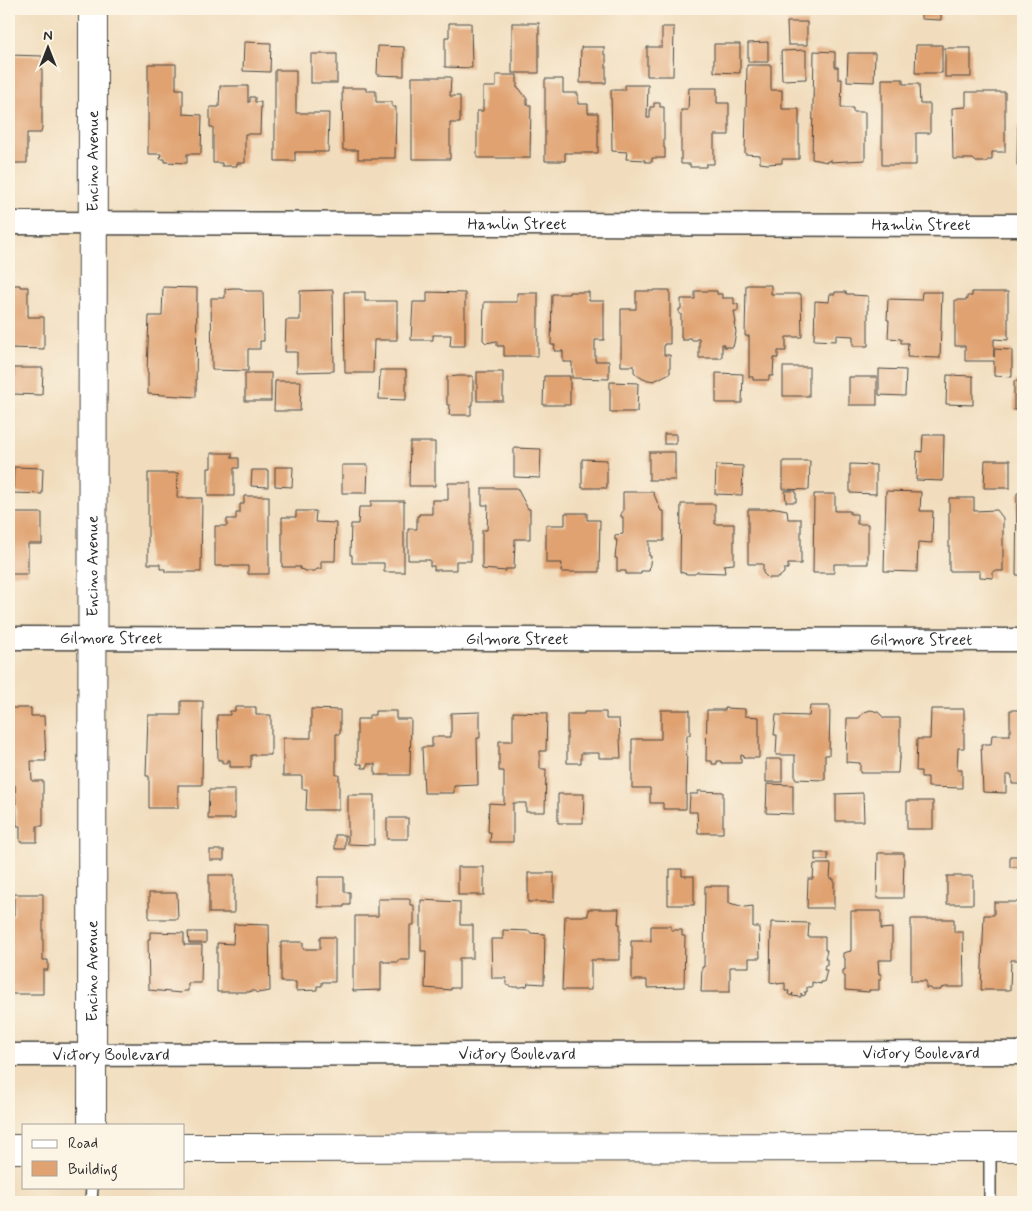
<svg xmlns="http://www.w3.org/2000/svg" width="1032" height="1211" font-family="Mynerve,sans-serif">
	<style>
		.building { fill: #e0a271 }
		.lines { fill: none; stroke-linecap: round; stroke-linejoin: round }
		.lane-casing { stroke: #494641; stroke-width: 14 }
		.street-casing { stroke: #494641; stroke-width: 25 }
		.secondary-casing { stroke: #494641; stroke-width: 30 }
		.primary-casing { stroke: #494641; stroke-width: 30 }
		.lane { stroke: #fff; stroke-width: 11 }
		.street { stroke: #fff; stroke-width: 22 }
		.secondary { stroke: #fff; stroke-width: 28 }
		.primary { stroke: #fff; stroke-width: 28 }
		.labels { text-anchor: middle; dominant-baseline: central; stroke-width: 4; stroke-linejoin: round; paint-order: stroke }
		.street-label { font-size: 16px; fill: #2b2b2b; stroke: #fcf5e5 }
	</style>
	<rect width="100%" height="100%" fill="#fcf5e5"/>
	<filter id="ink" filterUnits="userSpaceOnUse"><feTurbulence type="fractalNoise" baseFrequency=".02" numOctaves="2"/><feDisplacementMap in="SourceGraphic" scale="10" xChannelSelector="R" yChannelSelector="G"/><feConvolveMatrix kernelMatrix="1 2 1 2 8 2 1 2 1" color-interpolation-filters="sRGB"/></filter>
	<filter id="wash" filterUnits="userSpaceOnUse"><feTurbulence type="fractalNoise" baseFrequency=".0096" numOctaves="4" result="noise"/><feDisplacementMap in="SourceGraphic" scale="20" xChannelSelector="R" yChannelSelector="G"/><feGaussianBlur stdDeviation="1.12" result="paint"/><feColorMatrix in="noise" values="0 0 0 0 0 0 0 0 0 0 0 0 0 0 0 0 0 1.4 0 .05"/><feComposite in="paint" operator="in"/></filter>
	<g filter="url(#wash)">
		<rect width="100%" height="100%" fill="#f1ddbd"/>
		<g id="blocks">
			<g class="building">
				<rect x="810" y="9" width="7" height="5"/>
				<path d="M921 9H941V20L921 19Z"/>
				<path d="M787 22H807V45H788Z"/>
				<path d="M449 23H471L472 68 445 67V37H449Z"/>
				<rect x="512" y="23" width="27" height="50"/>
				<path d="M662 27H674L673 76H647V47H662Z"/>
				<path d="M244 42 271 43 270 72 243 71Z"/>
				<path d="M768 42V62H748V43Z"/>
				<path d="M714 44H740V73L714 72Z"/>
				<path d="M916 45H942V73H915Z"/>
				<path d="M378 46 404 47V76L377 75Z"/>
				<path d="M581 47H604V55H606V83H580Z"/>
				<rect x="945" y="48" width="26" height="29"/>
				<path d="M806 50V79L782 80 781 51Z"/>
				<path d="M814 51 835 52V67H838V79H842L841 108H853V112H865V160L831 162V159L827 162 812 159Z"/>
				<path d="M848 53H875L874 82 847 81Z"/>
				<rect x="311" y="54" width="26" height="29"/>
				<path d="M9 55 42 56V127L41 133H27V163H9Z"/>
				<path d="M148 64H176V89H183V114L202 115 201 154H187V163L165 162V159H160L161 154H148Z"/>
				<path d="M747 65H771V90H782V109H799V159H782V163L767 164 760 163V155L745 154Z"/>
				<path d="M275 70H296V113H329L328 152H295V161H275Z"/>
				<path d="M496 75H517V88H519L527 99V105H531L530 158H477V111H483V87H496Z"/>
				<path d="M412 77H451L450 96H460V123H450V159H412Z"/>
				<path d="M545 79H563V93H578V104H588V113H598V153H565V161H545Z"/>
				<path d="M882 79H903V84H919L920 104H930V133H916V165H882Z"/>
				<path d="M625 85H648L647 118H650V107H654V103H660V107H664V148H665V158H652V162H645V160L626 159 627 152 612 151 611 90H625Z"/>
				<path d="M220 86H248V102H250V97H255V102H261L260 134H245V163H237V166H222V163H213V127H210V107H219Z"/>
				<path d="M342 88H366V91H376V102H392V107H396L395 158H378V159H358V150H343Z"/>
				<path d="M689 88H717V103H729V135H714V164H706V167H690V164H681V110H688Z"/>
				<path d="M966 92H1005V152H992V160H988L986 162H976L973 159H953L952 108 966 107Z"/>
				<path d="M1018 126H1023V165H1017Z"/>
				<path d="M9 285H20V287H28V317H44V349L9 348Z"/>
				<path d="M746 285H771V294H801L802 337H786V351H778V358H774L773 376H769V380H753V377H749V336H745Z"/>
				<path d="M163 287 197 288 196 397 148 394V372H147L149 316H162Z"/>
				<path d="M232 288H239L246 290V291H263L264 341H260V349H248V371L212 370 211 298H225V289Z"/>
				<path d="M333 290 334 371 297 372V352H285L286 320H300V291Z"/>
				<path d="M654 290H670V344H664V355H670V373L654 381 643 379 637 375 634 372V366H621V309H636V291H654Z"/>
				<path d="M695 291H717V294H722V298H734V304H738V311H734L736 323H734L736 332 734 343 733 347H724V344H722V358H699V338H697V340H691V338H688V340H682V338H681V314H679V309H681V299H695Z"/>
				<path d="M344 292H365V301H397V340H374L373 373H345Z"/>
				<path d="M427 292 465 293V346H450L451 335H433V340H411L413 302H427Z"/>
				<path d="M569 292H589V301H604V340H595V361H609V379L572 378V362H563V351H554L555 345H551L552 294H569Z"/>
				<path d="M835 292H846V294H853V295L868 296V346H853V336L836 335V341L814 340 815 301 829 302 830 294H835Z"/>
				<path d="M922 292H942L940 358 907 357 908 343H901V339L888 338 889 320H887L888 299 921 300Z"/>
				<path d="M972 292H1008V340L994 339V357V349L1012 350V377L994 376V361H965V346H955V300H967V296H972Z"/>
				<path d="M517 293H538V356H504V346H497V341L486 343 483 340 484 302H517Z"/>
				<rect x="783" y="367" width="26" height="29"/>
				<path d="M14 368H43L42 395 13 394Z"/>
				<path d="M879 369 906 370 905 396 879 395Z"/>
				<path d="M380 370H406V400L379 399Z"/>
				<rect x="477" y="372" width="26" height="29"/>
				<rect x="245" y="373" width="26" height="28"/>
				<path d="M716 373 743 374 742 403H716Z"/>
				<path d="M947 375 973 376V405L946 404Z"/>
				<path d="M458 376H473V405H471V415H449L450 405H447V377Z"/>
				<path d="M544 376H570V405H543Z"/>
				<rect x="849" y="377" width="28" height="28"/>
				<path d="M275 381H301L300 411H274Z"/>
				<rect x="1014" y="381" width="9" height="29"/>
				<path d="M610 382 638 383 637 412H610Z"/>
				<rect x="664" y="434" width="12" height="10"/>
				<path d="M923 435H944L943 481 916 480 917 451 922 452Z"/>
				<path d="M410 442H435V486H409Z"/>
				<path d="M514 448 541 449 540 478 514 477Z"/>
				<rect x="649" y="452" width="26" height="28"/>
				<path d="M211 453H232V458H239V468H234V496H208V468H211Z"/>
				<path d="M582 459 607 460V488H582Z"/>
				<path d="M985 460H1010V488H984Z"/>
				<path d="M783 461H810L809 490 783 489Z"/>
				<path d="M850 464 876 465V494L850 493Z"/>
				<path d="M342 465H368L367 493H342Z"/>
				<path d="M716 465 743 466 742 495 715 494Z"/>
				<path d="M14 467 43 468 42 494 13 493Z"/>
				<path d="M275 467H293L292 487 275 486Z"/>
				<path d="M252 470H268V487L251 486Z"/>
				<path d="M148 473H178L177 498H202L201 572H165V569H160V564H148Z"/>
				<path d="M448 483H471V561H456V570H434V566H430V560H408V529H417V516H419V514H432V500H448Z"/>
				<path d="M482 488H517L528 509H530V539H515L514 569H506V571L482 569V530H487L488 505H482Z"/>
				<path d="M785 491H796V502H786Z"/>
				<path d="M886 491 921 492 920 511H933L932 543 918 542 917 572 884 571Z"/>
				<path d="M623 492H653L661 511H664V541H649V556H651L649 571H641V574H626V571H617V558H615L617 540H615V535L623 534V517H621V512H623Z"/>
				<path d="M1017 493H1023V575H1016Z"/>
				<path d="M814 494H835V511H850V514H857V524H868V564H834V573H813Z"/>
				<path d="M244 496H269V574H248V566H215V526H227V519H236V513H240V504H244Z"/>
				<path d="M949 498H974V511L997 510 1003 518V571H993V578L980 577V571H949Z"/>
				<path d="M371 501H404V572H384V563H352V555H350L351 524H358L359 507H371Z"/>
				<path d="M681 504H715V524H734V564L724 565 725 573 697 572 695 574H687L680 572Z"/>
				<path d="M777 508 787 510 788 519H801V564H788V569H784V573L778 578H768L763 573V564H748V509H771Z"/>
				<path d="M296 511H316L315 522 336 523 335 561H321V569H317L315 571H306L300 569V567H282V517H296Z"/>
				<path d="M9 513H42V544H28V574H9Z"/>
				<path d="M565 513H587V520H600L599 572H561L562 563H546V525H565Z"/>
				<path d="M181 701H203L202 785H178V808H149V776H146L148 715H181Z"/>
				<path d="M810 706H830L829 755H825V780L795 779V755H776L777 735H774L776 715 809 716Z"/>
				<path d="M235 707H256V715H271V755H251V767H230V760H228V763H222V760H218L217 715H230V711H235Z"/>
				<path d="M9 708H31V716H44L46 761H31L32 781H43V826H37V842H20V826H17L15 785H9Z"/>
				<path d="M725 708 745 709V716L759 717V758H744V756L741 755V763H721V761H717V764H712V761H706L707 710H725Z"/>
				<path d="M311 709 340 710V734H336V775H339V810H306L307 789H302V776H283V738H311Z"/>
				<path d="M931 709H964V748H958L957 770H962V788L928 787V777H921V771H916L917 739H930Z"/>
				<path d="M661 710H690V735H687L686 809H663V803H650V788H632V739H661Z"/>
				<path d="M871 710 878 712 884 718H900V758H899L898 773H860V763L846 762 847 718H859L864 712Z"/>
				<path d="M1010 710H1023V784H1012V775H1006V793L983 792 981 744H991L992 735H1010Z"/>
				<path d="M375 711H396V719H411L410 775H375V764H367V768H362V764H357V719H369V715H375Z"/>
				<path d="M480 712V738H477L478 785 454 786V793H424L422 747H432V737H451V713Z"/>
				<path d="M513 712 547 713 546 751H540V769H546L545 812H526V803H513V842H490L491 832H488L489 803 504 804V771H499V741H513Z"/>
				<path d="M584 712H606V719H619L621 758H599V753H581V763H567V714H584Z"/>
				<rect x="766" y="759" width="16" height="23"/>
				<path d="M767 784 793 785V814L766 813Z"/>
				<path d="M209 790H235V819H208Z"/>
				<path d="M698 791 723 792V833H698L697 812H689L690 794H698Z"/>
				<path d="M863 793 864 821H836V794Z"/>
				<path d="M558 794H584L583 823H558Z"/>
				<path d="M348 795H374V845L348 844Z"/>
				<rect x="907" y="801" width="26" height="28"/>
				<rect x="387" y="818" width="21" height="21"/>
				<rect x="335" y="835" width="10" height="14"/>
				<rect x="210" y="850" width="14" height="10"/>
				<rect x="815" y="853" width="13" height="7"/>
				<path d="M878 853H904L903 898H877Z"/>
				<rect x="1010" y="856" width="13" height="11"/>
				<path d="M814 864H831L830 879H834V908H807L808 879H813Z"/>
				<rect x="458" y="867" width="26" height="28"/>
				<path d="M670 869H682V876H694V905H668V877H670Z"/>
				<rect x="528" y="873" width="26" height="29"/>
				<rect x="209" y="875" width="25" height="38"/>
				<rect x="947" y="876" width="26" height="28"/>
				<path d="M318 877H344V892H350V905H344V907H318Z"/>
				<path d="M705 886H729V903L745 907 753 906V927H759L760 958H749V967H730V992H701L702 967H704Z"/>
				<path d="M149 893H177L178 919H149Z"/>
				<path d="M14 894H43V960H48V970H43V994H9V916H14Z"/>
				<path d="M378 899H410V905H414V925H410V960H398V962H383V960H381V990L353 991V965H355V916H378Z"/>
				<path d="M421 900 460 902V925H473V958H459V988H451V990L425 988 426 951H421Z"/>
				<path d="M994 902H1023V960H1011L1010 990H981L984 915H994Z"/>
				<path d="M588 909H619L618 924H620V960H591V990H562L565 916H588Z"/>
				<path d="M851 911H881V929L892 928V960H878L879 974H881V979H879V990H869V992L845 990V976H843V970H845V958H843V953L851 951Z"/>
				<path d="M911 919H954V932H963L964 987H946L941 988V990H931V988H926V981H911Z"/>
				<path d="M771 922 809 923 808 937H825V950H827L825 959H827V965H825L824 970H827L824 982H821V984L812 982V987H807V992H804L806 994 803 996 801 993V997L792 996 793 993 791 996 788 994 789 991H785V983L777 984V983L770 982Z"/>
				<path d="M234 924 269 925 270 991 257 993 254 991H250V992H217V943L233 944Z"/>
				<path d="M651 926H671V930H682V936H685L684 987 647 988V980H632V947H631V941H651Z"/>
				<path d="M503 930 530 931V933L545 934 544 984 528 983 527 986 521 987H513L506 985V978H492L491 939H503Z"/>
				<path d="M150 932 184 933V945H202L201 983H188V991H183L181 993 149 990 148 939H150Z"/>
				<path d="M188 932H206V943H189Z"/>
				<path d="M320 937H335V982H322V986H317V990L296 991V982H281V942H303V949H320Z"/>
			</g>
		</g>
	</g>
	<g filter="url(#ink)">
		<use href="#blocks" fill-opacity="0" stroke="#494641" stroke-width="1"/>
		<g class="lines">
			<g class="lane-casing">
				<g id="lane">
					<path d="M91 1202 92 1187"/>
					<path d="M990 1202V1147"/>
				</g>
			</g>
			<g class="street-casing">
				<g id="street">
					<path id="s1" d="M9 223 1023 225"/>
					<path id="s2" d="M9 638 1023 640"/>
					<path id="s3" d="M9 1055 1023 1053"/>
				</g>
			</g>
			<g class="secondary-casing">
				<g id="secondary">
					<path id="s4" d="M92 1125 93 9"/>
				</g>
			</g>
			<g class="primary-casing">
				<g id="primary">
					<path d="M184 1148 1023 1147"/>
					<path d="M9 1149H24"/>
				</g>
			</g>
			<use href="#lane" class="lane"/>
			<use href="#street" class="street"/>
			<use href="#secondary" class="secondary"/>
			<use href="#primary" class="primary"/>
		</g>
	</g>
	<g class="labels">
		<g class="street-label">
			<text stroke="none"><textPath href="#s4" startOffset="964">Encino Avenue</textPath></text>
			<text stroke="none"><textPath href="#s1" startOffset="508">Hamlin Street</textPath></text>
			<text stroke="none"><textPath href="#s1" startOffset="912">Hamlin Street</textPath></text>
			<text stroke="none"><textPath href="#s4" startOffset="559">Encino Avenue</textPath></text>
			<text stroke="none"><textPath href="#s2" startOffset="102">Gilmore Street</textPath></text>
			<text stroke="none"><textPath href="#s2" startOffset="508">Gilmore Street</textPath></text>
			<text stroke="none"><textPath href="#s2" startOffset="912">Gilmore Street</textPath></text>
			<text stroke="none"><textPath href="#s4" startOffset="154">Encino Avenue</textPath></text>
			<text stroke="none"><textPath href="#s3" startOffset="912">Victory Boulevard</textPath></text>
			<text stroke="none"><textPath href="#s3" startOffset="508">Victory Boulevard</textPath></text>
			<text stroke="none"><textPath href="#s3" startOffset="102">Victory Boulevard</textPath></text>
		</g>
	</g>
	<rect width="1032" height="1211" fill="none" stroke="#fcf5e5" stroke-width="30"/>
	<rect x="22" y="1124" width="162" height="65" fill="#fcf5e5" stroke="#a8a49b"/>
	<rect x="32" y="1140" width="25" height="8" fill="#ffffff" stroke="#a8a49b"/>
	<text x="68" y="1148" font-size="15" fill="#2b2b2b">Road</text>
	<rect x="32" y="1161" width="25" height="15" fill="#e0a271" stroke="#a8a49b"/>
	<text x="68" y="1174" font-size="15" fill="#2b2b2b">Building</text>
	<g transform="translate(48 48)" stroke="#fcf5e5" stroke-width="4" paint-order="stroke">
	<path d="M0-4L9 19L0 12L-9 19Z" fill="#2b2b2b"/>
	<text y="-8" font-size="14" font-weight="bold" text-anchor="middle" fill="#2b2b2b">N</text>
	</g>
</svg>
